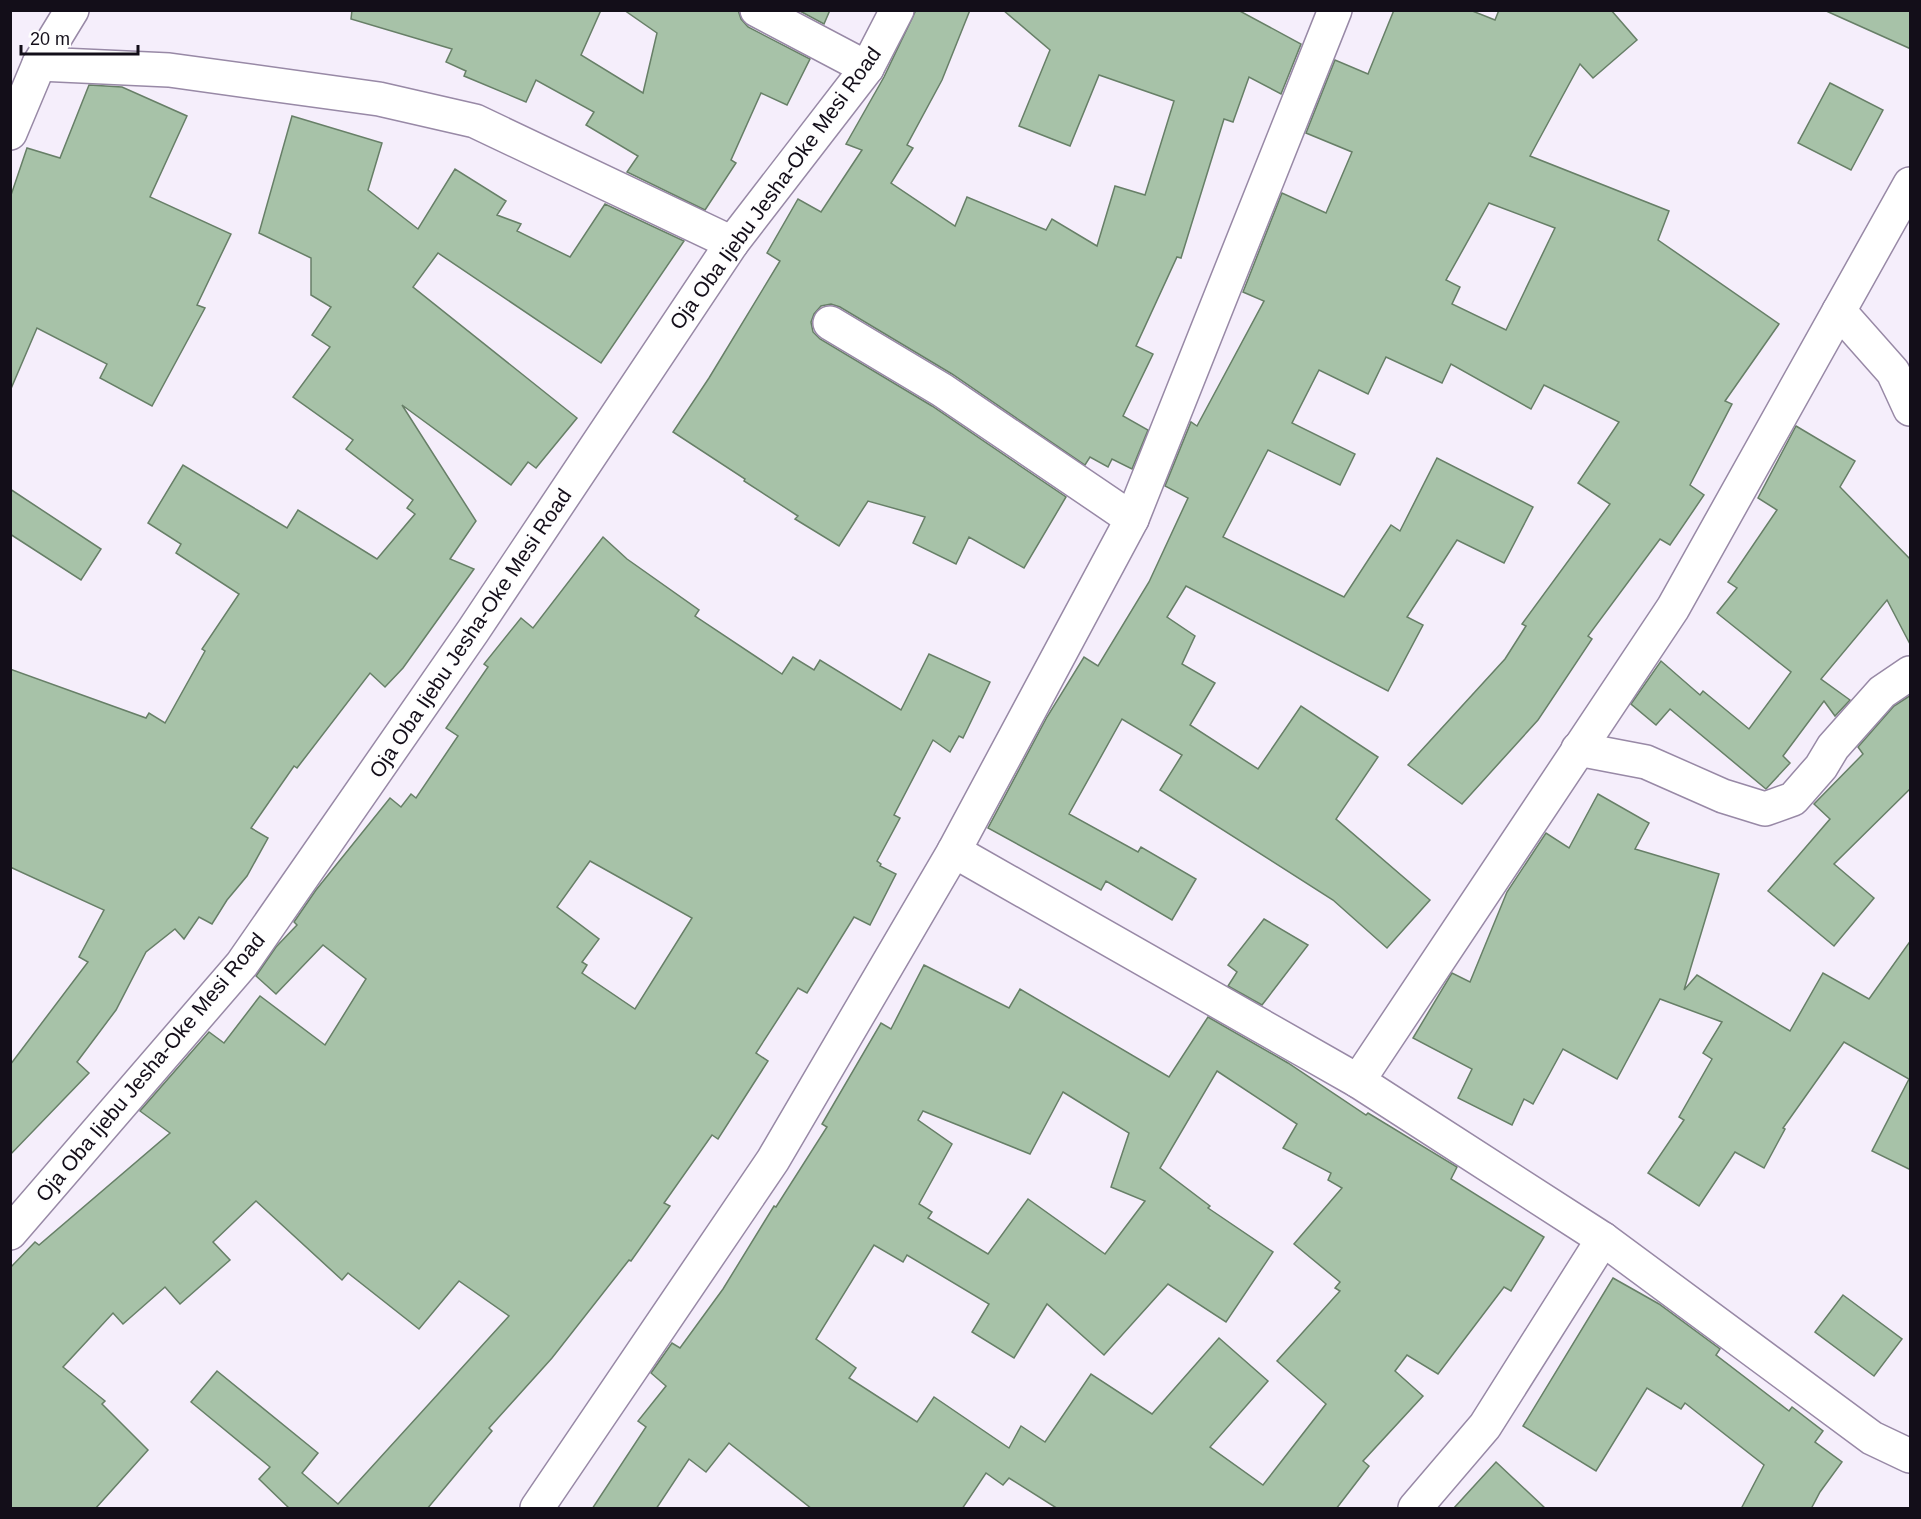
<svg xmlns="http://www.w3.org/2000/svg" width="1921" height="1519" font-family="Arial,sans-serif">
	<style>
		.building { fill: #a7c2a8; stroke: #677f67; stroke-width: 1.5; fill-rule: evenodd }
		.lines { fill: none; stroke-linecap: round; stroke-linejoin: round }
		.street-casing { stroke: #9889a6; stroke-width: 36 }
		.secondary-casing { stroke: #9889a6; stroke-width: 36 }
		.street { stroke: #fff; stroke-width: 33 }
		.secondary { stroke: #fff; stroke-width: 33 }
		.labels { text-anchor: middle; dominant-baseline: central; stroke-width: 4.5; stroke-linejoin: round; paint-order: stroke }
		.street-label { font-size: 21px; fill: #130e19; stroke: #fefefe }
	</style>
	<rect width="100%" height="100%" fill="#f5eefb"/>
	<g class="building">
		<path d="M352 10H601L581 55 643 93 657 33 624 10H738L741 19 748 27 810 59 787 105 761 93 731 160 736 163 705 210 627 172 638 156 586 125 594 112 536 80 526 102 464 76 466 71 446 62 452 49 351 19Z"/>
		<path d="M798 10H830L824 24Z"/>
		<path d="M916 10H970L942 80 907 145 913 148 891 183 955 226 967 197 1046 230 1052 219 1097 246 1115 186 1145 195 1174 101 1099 75 1070 146 1019 126 1050 50 1003 10H1238L1301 44 1281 94 1249 77 1233 122 1224 119 1181 258 1177 257 1136 346 1153 354 1123 416 1148 430 1132 469 1112 459 1108 467 1090 457 1085 465 952 374 840 307 831 304 821 306 814 314 811 322 813 332 820 339 932 406 1066 497 1024 568 969 537 956 564 913 543 925 517 868 501 839 546 795 519 798 516 744 481 745 479 673 432 709 378 780 261 767 253 798 199 821 212 862 150 846 144 884 77Z"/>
		<path d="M1394 10H1470L1495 20 1499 10H1611L1637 40 1593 78 1580 64 1530 156 1669 211 1658 240 1779 324 1725 401 1732 404 1690 485 1704 495 1670 545 1660 539 1588 636 1592 639 1538 720 1462 804 1408 765 1505 659 1526 626 1522 624 1610 504 1578 483 1619 422 1544 385 1531 409 1451 364 1442 383 1386 357 1368 394 1319 370 1292 423 1355 454 1340 485 1268 450 1223 537 1344 597 1391 525 1400 531 1437 458 1533 507 1504 563 1457 540 1407 617 1423 625 1388 691 1186 586 1167 617 1195 636 1182 664 1215 683 1190 725 1258 769 1301 706 1378 757 1336 819 1430 900 1387 948 1333 900 1160 790 1182 755 1122 719 1069 814 1138 852 1141 847 1196 879 1172 920 1106 881 1101 890 988 828 1047 717 1084 657 1098 666 1149 582 1188 498 1165 486 1191 422 1197 426 1264 301 1243 292 1282 193 1326 213 1352 152 1306 133 1335 60 1368 74ZM1489 203 1555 228 1506 330 1452 304 1460 287 1446 280Z"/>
		<path d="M1824 10H1911V49Z"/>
		<path d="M1830 83 1883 110 1851 170 1798 143Z"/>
		<path d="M89 85 122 87 187 116 150 197 231 234 197 305 205 308 152 406 100 378 107 364 37 328 10 391V198L27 148 60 158Z"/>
		<path d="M292 116 382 143 368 190 418 229 455 169 506 201 497 215 521 224 517 231 570 257 605 204 684 241 601 363 438 253 413 287 577 418 536 468 528 462 511 485 402 405 476 521 450 559 474 569 403 668 385 687 370 673 297 768 294 766 251 828 268 838 247 876 227 900 212 924 199 917 184 939 175 929 146 952 116 1010 77 1062 89 1073 10 1155V1065L88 962 79 957 104 910 10 867V669L146 718 149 713 165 723 205 651 202 649 239 594 176 553 181 544 148 523 183 465 287 528 298 510 377 559 415 514 407 508 413 500 346 449 353 440 293 397 330 347 312 335 331 307 311 295V258L259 233Z"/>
		<path d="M1796 426 1855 461 1840 487 1911 560V646L1887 600 1821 679 1850 700 1835 716 1824 701 1783 756 1790 763 1766 789 1670 709 1656 725 1631 704 1661 661 1700 695 1703 691 1749 729 1791 672 1717 613 1737 588 1728 582 1777 510 1758 498Z"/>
		<path d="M10 489 101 549 81 580 10 534Z"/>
		<path d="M603 537 627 559 699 610 695 616 782 674 793 657 814 670 820 660 901 710 929 654 990 682 963 738 959 736 950 752 933 740 894 815 900 818 877 861 881 864 880 866 896 874 870 925 854 917 807 993 798 988 756 1053 768 1061 718 1139 712 1135 664 1203 670 1206 631 1261 629 1260 552 1358 489 1428 492 1431 427 1509H290L259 1479 270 1467 191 1402 217 1371 318 1453 302 1473 338 1504 509 1316 459 1281 419 1329 348 1273 342 1280 256 1201 213 1242 230 1260 180 1304 165 1287 123 1324 113 1313 63 1367 105 1401 102 1404 148 1450 95 1509H10V1268L35 1242 39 1245 170 1133 140 1111 209 1032 224 1043 260 996 325 1045 366 979 323 945 276 994 256 976 276 947 297 925 294 922 316 890 390 798 401 807 411 794 416 798 458 736 446 728 488 667 484 664 521 618 533 628ZM590 861 692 918 635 1009 582 973 587 965 582 962 599 939 557 907Z"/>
		<path d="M1911 695V788L1834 864 1874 898 1834 946 1768 891 1830 819 1814 804 1863 754 1858 747 1894 706Z"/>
		<path d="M1598 794 1649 823 1635 849 1719 874 1684 990 1697 975 1790 1031 1823 973 1869 999 1911 940V1170L1872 1151 1909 1079 1844 1042 1783 1128 1785 1129 1764 1168 1735 1152 1699 1206 1648 1173 1684 1120 1679 1117 1712 1059 1703 1053 1722 1022 1660 999 1617 1079 1563 1049 1533 1104 1524 1099 1512 1125 1458 1098 1472 1069 1413 1038 1452 973 1470 982 1507 892 1546 833 1569 848Z"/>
		<path d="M1264 919 1308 945 1262 1005 1228 986 1237 972 1228 965Z"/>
		<path d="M924 965 1009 1008 1020 989 1169 1077 1208 1017 1288 1063 1366 1115 1368 1113 1457 1167 1451 1179 1544 1237 1511 1291 1504 1287 1438 1374 1407 1355 1395 1371 1423 1396 1363 1461 1369 1466 1336 1509H1058L1009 1478 1003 1485 986 1473 962 1509H812L729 1443 706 1472 689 1459 656 1509H592L646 1427 638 1421 666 1386 651 1373 672 1343 680 1348 723 1289 774 1206 776 1207 827 1127 822 1124 881 1023 891 1029ZM1217 1071 1297 1124 1283 1148 1331 1173 1328 1180 1342 1188 1294 1244 1340 1282 1335 1288 1340 1291 1277 1361 1326 1404 1263 1485 1210 1447 1268 1381 1219 1338 1152 1414 1091 1374 1045 1442 1021 1426 1009 1448 934 1397 917 1422 849 1378 856 1368 816 1339 874 1245 903 1262 907 1255 989 1304 972 1332 1014 1358 1047 1304 1104 1355 1168 1284 1226 1322 1273 1252 1208 1208 1210 1206 1160 1168ZM1063 1092 1129 1133 1111 1187 1145 1201 1105 1254 1028 1199 988 1254 928 1218 932 1212 919 1204 952 1144 918 1120 923 1111 1030 1154Z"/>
		<path d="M1613 1278 1659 1304 1720 1349 1716 1355 1789 1411 1792 1407 1823 1431 1815 1442 1842 1462 1820 1492 1811 1509H1741L1764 1465 1685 1403 1681 1409 1647 1388 1596 1471 1523 1426Z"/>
		<path d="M1843 1295 1902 1339 1874 1376 1815 1332Z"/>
		<path d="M1496 1462 1546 1509H1453Z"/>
	</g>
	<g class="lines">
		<g class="street-casing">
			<g id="street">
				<path d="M757 10 867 68"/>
				<path d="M39 64 169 70 379 99 475 121 732 243"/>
				<path d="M10 133 39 64 72 10"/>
				<path d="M1839 311 1893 372 1910 409"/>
				<path d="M830 323 942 390 1132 519"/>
				<path d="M1578 749 1646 762 1723 796 1765 809 1793 799 1821 767 1833 747 1882 692 1910 673"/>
				<path d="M954 851 1358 1081 1603 1239 1872 1438 1910 1456"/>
				<path d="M1358 1081 1673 608 1910 184"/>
				<path d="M537 1508 773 1160 954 851 1132 519 1335 10"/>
				<path d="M1415 1508 1485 1426 1603 1239"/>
			</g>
		</g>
		<g class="secondary-casing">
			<path id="secondary" d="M10 1233 242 964 473 631 732 243 867 68 897 10"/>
		</g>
		<use href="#street" class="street"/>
		<use href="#secondary" class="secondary"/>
	</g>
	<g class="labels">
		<g class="street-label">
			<text transform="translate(775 188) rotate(-54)">Oja Oba Ijebu Jesha-Oke Mesi Road</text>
			<text transform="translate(470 633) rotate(-56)">Oja Oba Ijebu Jesha-Oke Mesi Road</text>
			<text transform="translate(150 1067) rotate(-50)">Oja Oba Ijebu Jesha-Oke Mesi Road</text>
		</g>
	</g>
	<rect width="1921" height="1519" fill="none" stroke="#130e19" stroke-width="24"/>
	<path d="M21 45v9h117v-9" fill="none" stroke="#130e19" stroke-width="3"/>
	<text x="30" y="45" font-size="18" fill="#130e19" stroke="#fefefe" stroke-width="4.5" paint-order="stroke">20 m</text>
</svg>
